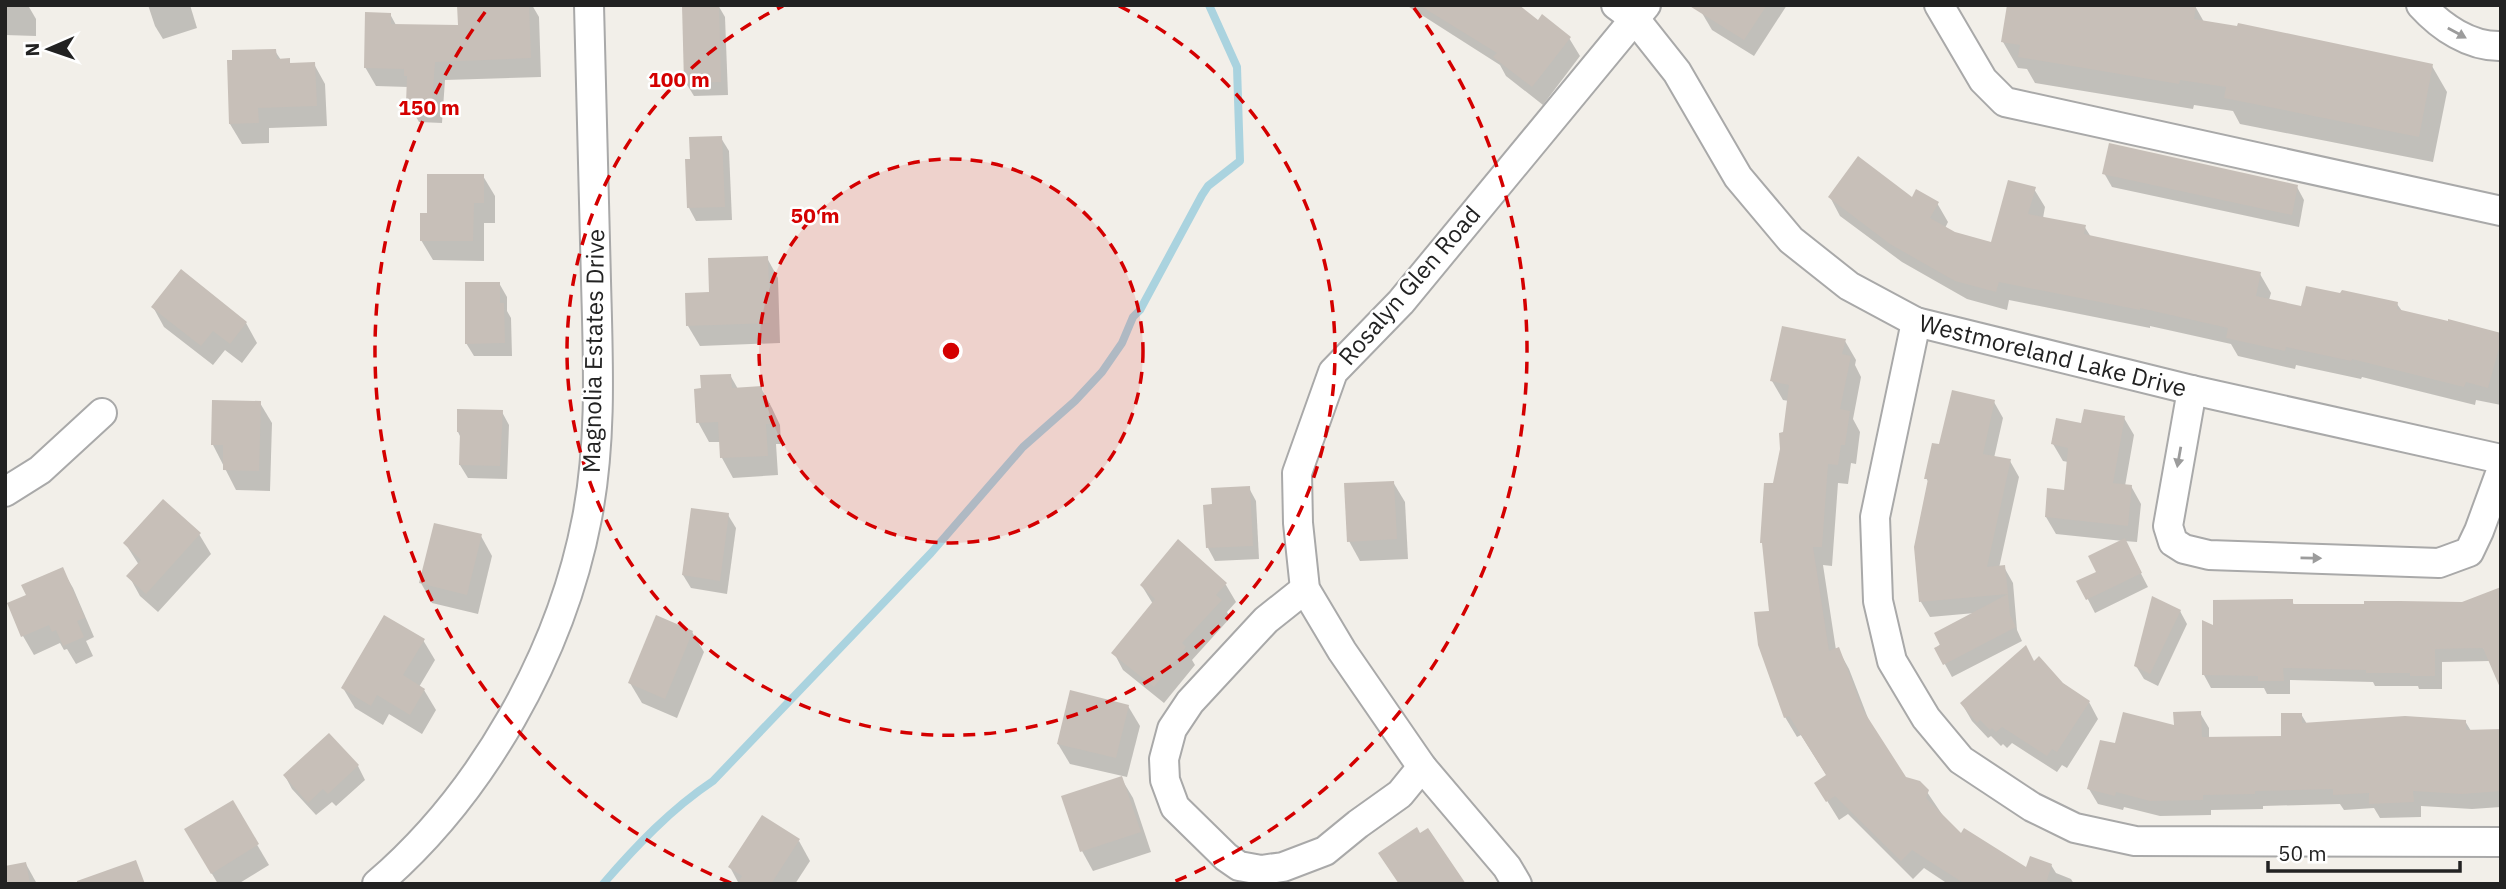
<svg xmlns="http://www.w3.org/2000/svg" width="2506" height="889" font-family="'IBM Plex Sans',sans-serif">
	<style>
		.shadow { fill: #0003 }
		.lines { fill: none; stroke-linecap: round; stroke-linejoin: round }
		.stream { stroke: #aad3df; stroke-width: 8 }
		.building { fill: #c7bfb8 }
		.minor-casing { stroke: #a9a9a9; stroke-width: 32 }
		.minor { stroke: #fff; stroke-width: 28 }
		.oneway { fill: #9c9c9c }
		.ring { fill: none; stroke: #d40000; stroke-width: 3.5; stroke-dasharray: 12 9 }
		.labels { text-anchor: middle; dominant-baseline: central; stroke-width: 5; stroke-linejoin: round; paint-order: stroke }
		.street-label { font-size: 24px; fill: #222; stroke: #fff }
		.centre { fill: #d40000; stroke: #fff; stroke-width: 3.5 }
		.ring-label { font-size: 21px; text-anchor: middle; font-weight: bold; fill: #d40000; stroke: #fff; stroke-width: 5; stroke-linejoin: round; paint-order: stroke }
	</style>
	<rect width="100%" height="100%" fill="#f2efe9"/>
	<g class="shadow">
		<path d="M148 5H190L197 28 163 39 155 26Z"/>
		<path d="M459 5H532L539 17 541 77 445 80 442 123 419 122 408 103V87L376 86 365 67 390 14 396 25 460 27Z"/>
		<path d="M718 5 725 17 728 95 694 96 686 83Z"/>
		<path d="M1406 5H1515L1538 22 1569 38 1580 56 1543 105 1506 76 1500 65Z"/>
		<path d="M1707 5H1787L1754 56 1712 30 1702 13Z"/>
		<path d="M5 6 29 7 36 19V36L5 35Z"/>
		<path d="M2195 6 2204 22 2432 66 2447 92 2433 162 2240 124 2233 111 2194 105 2193 109 2035 83 2027 69 2018 68 2003 42Z"/>
		<path d="M275 51 281 60H289L291 65 314 64 325 84 327 126 269 128V143L242 144 230 124Z"/>
		<path d="M721 138 729 151 732 220 696 221 689 208 692 160Z"/>
		<path d="M2104 173 2297 187 2304 200 2299 227 2112 187Z"/>
		<path d="M483 176 495 196V223H484V261L433 260 421 240 429 215Z"/>
		<path d="M2034 189 2045 207 2043 218 2084 226 2091 237 2260 274 2271 293 2269 300 2303 308 2397 304 2402 311 2501 335V405L2476 400 2475 405 2362 377 2361 379 2296 365 2295 369 2238 356 2231 344 2150 326V328L2009 300 2007 310 1967 299 1902 262 1840 216 1830 197 1913 200 1937 203 1948 222 1945 228 1954 233 1992 244Z"/>
		<path d="M767 258 778 278 780 343 700 346 688 326 711 294Z"/>
		<path d="M499 283 507 297V311L511 318 512 356H474L466 343Z"/>
		<path d="M153 307 246 323 257 343 242 363 225 350 213 365 164 327Z"/>
		<path d="M1845 341 1856 360 1855 365 1861 377 1853 419 1860 432 1856 464 1851 463 1848 484 1838 483 1832 566 1823 565 1836 650 1838 649 1849 669 1871 726 1905 778 1927 792 1989 884H1948L1924 868 1913 879 1848 814 1839 820 1816 783 1827 776 1801 735 1797 737 1785 717 1765 547 1762 542 1775 485 1789 401 1783 400 1772 381Z"/>
		<path d="M730 375 738 389 761 388 772 408 780 425 781 444H776L778 475 733 478 722 458 721 442H709L698 422 702 390Z"/>
		<path d="M1994 402 2003 418 1994 458 2010 461 2019 477 1999 568 2004 567 2013 583 2017 630 2022 641 1952 677 1936 648 1975 613 1930 617 1921 602 1929 483 1926 478 1941 446Z"/>
		<path d="M260 403 272 423 270 491 236 490 213 445Z"/>
		<path d="M459 410 502 412 509 425 507 479 468 478 460 465 461 438 458 432Z"/>
		<path d="M2124 418 2134 435 2125 486H2131L2141 504 2137 542 2124 541 2148 587 2095 613 2079 582 2098 573 2123 541 2056 534 2046 517 2065 492 2068 462 2063 461 2053 444 2083 425Z"/>
		<path d="M1393 482 1405 502 1408 559 1360 561 1349 541Z"/>
		<path d="M1249 488 1256 501 1259 559 1215 561 1208 548 1214 506Z"/>
		<path d="M728 515 736 528 727 594 691 588 683 575Z"/>
		<path d="M199 534 211 554 158 612 140 596 129 576 139 565 125 543Z"/>
		<path d="M481 536 492 556 478 614 432 603 421 583Z"/>
		<path d="M1178 542 1226 585 1236 602 1227 612 1230 618 1192 660 1195 665 1164 703 1123 670 1114 653 1153 604 1142 586Z"/>
		<path d="M62 569 73 588 94 637 86 641 93 656 76 664 67 649 64 650 60 643 34 655 23 636 28 596Z"/>
		<path d="M2292 601 2294 605 2462 604 2490 661 2442 662V689H2419L2418 686H2375L2373 682 2290 680V694H2267L2264 688H2211L2204 675 2215 628Z"/>
		<path d="M2180 611 2187 624 2158 686 2144 679 2136 666Z"/>
		<path d="M692 632 704 652 677 718 642 703 630 683Z"/>
		<path d="M423 640 435 660 419 687 424 690 436 710 422 734 389 714 383 725 355 708 343 688Z"/>
		<path d="M2034 663 2089 702 2098 719 2067 768 2062 765 2057 772 2012 743 2007 748 2003 744 2001 746 1991 736 1988 738 1972 721 1962 704Z"/>
		<path d="M1128 706 1140 726 1127 777 1070 764 1058 744Z"/>
		<path d="M2200 713 2209 728V739L2283 737 2301 714 2307 724 2465 721 2471 731 2501 730V807L2472 809 2421 806V817L2380 818 2374 808 2344 810 2340 804 2263 806V809L2211 810V815L2160 816 2124 807 2123 810 2098 804 2089 789 2116 745 2175 727Z"/>
		<path d="M329 735 358 766 365 780 336 806 332 802 316 815 292 789 285 776Z"/>
		<path d="M1121 778 1133 798 1151 852 1093 871 1082 851 1064 797Z"/>
		<path d="M232 802 269 865 238 884H218L186 830Z"/>
		<path d="M799 841 810 861 795 884H739L730 867Z"/>
		<path d="M26 864 37 884H9Z"/>
		<path d="M2051 865 2056 873 2071 879 2074 884H2005L2027 869Z"/>
	</g>
	<g class="lines">
		<path class="stream" d="M603 884C636 846 671 809 713 781L931 553 1023 447 1075 401 1102 372 1122 343 1133 317 1140 310 1202 195 1208 186 1240 161 1237 67 1209 5"/>
	</g>
	<g class="building">
		<path d="M457 5H529L531 58 435 62 432 104H406L407 76H404V69L364 68 365 12 391 13V24L458 25Z"/>
		<path d="M682 5H719L721 82 684 83Z"/>
		<path d="M1419 5H1519L1538 20 1542 14 1571 37 1532 87 1493 57 1497 53Z"/>
		<path d="M1688 5H1767L1744 40Z"/>
		<path d="M2007 5H2196L2194 19 2237 26 2238 23 2433 64 2419 137 2224 98 2226 87 2180 80 2179 84 2018 57 2020 45 2001 42Z"/>
		<path d="M276 49 277 59 290 58V63L315 62 317 106 258 108 259 123 229 124 227 60H232V50Z"/>
		<path d="M722 136 725 207 687 208 685 159H690L689 137Z"/>
		<path d="M2109 143 2298 185 2292 215 2102 174Z"/>
		<path d="M1858 156 1912 197 1916 189 1939 202 1930 218 1955 232 1991 242 2008 180 2036 187 2028 214 2086 225 2084 234 2261 272 2256 296 2301 306 2306 286 2340 293 2342 290 2398 302 2397 309 2448 321V319L2501 333V341L2488 388 2466 382 2464 387 2352 359 2351 361 2286 347 2285 351 2226 338 2228 328 2140 308V310L1999 282 1996 292 1955 281 1890 244 1828 197Z"/>
		<path d="M427 174H484V203H474L473 241H420V213H427Z"/>
		<path d="M768 256 770 323 686 326 685 293 709 292 708 258Z"/>
		<path d="M181 269 247 322 230 344 213 331 201 346 151 307Z"/>
		<path d="M465 282H500V303H504L505 343 465 344Z"/>
		<path d="M1782 326 1846 339 1842 354 1851 356 1840 409 1850 411 1845 445H1841L1838 465 1828 464 1822 547H1813L1829 651 1839 647 1863 710 1906 777 1920 781 1929 790 1926 798 1961 833 1964 828 2026 867 2030 856 2052 864 2047 880 2053 884H1965L1912 850 1901 861 1835 796 1826 802 1814 783 1826 775 1789 716 1784 718 1758 645 1754 612 1769 611 1762 543H1760L1764 483H1773L1780 449 1779 433 1783 432 1789 385 1770 381Z"/>
		<path d="M731 374 732 388 762 386 763 403H770L771 424H766L768 456 720 458 718 422 696 423 694 389 701 388 700 375Z"/>
		<path d="M1952 390 1995 400 1983 454 2011 459 1987 567 2005 565 2008 594 1919 602 1914 547 1928 479H1924L1932 443 1939 444Z"/>
		<path d="M212 400 261 401 259 471 223 470V445H211Z"/>
		<path d="M457 409 503 410 500 466 459 465 460 432H457Z"/>
		<path d="M2084 409 2125 416 2113 483 2132 485 2128 526 2045 517 2047 488 2064 490 2068 448 2051 444 2056 418 2081 423Z"/>
		<path d="M1394 481 1397 539 1347 542 1344 483Z"/>
		<path d="M1250 486 1253 546 1206 548 1203 505 1212 504 1211 488Z"/>
		<path d="M163 499 201 533 146 594 126 576 141 560 123 543Z"/>
		<path d="M691 508 729 513 720 581 682 575Z"/>
		<path d="M434 523 482 534 467 595 419 583Z"/>
		<path d="M2125 538 2142 573 2086 600 2076 581 2096 572 2088 556Z"/>
		<path d="M1178 539 1227 583 1216 595 1222 600 1182 643 1186 647 1154 687 1111 653 1155 599 1140 585Z"/>
		<path d="M63 567 85 618 77 621 84 637 63 646 56 630 52 632 49 625 21 637 7 603 26 595 21 585Z"/>
		<path d="M2501 587V690L2483 648 2435 649V676H2410V673H2366V670L2283 668 2284 681H2258V676L2202 675V620L2213 625V600L2293 599V604H2364V601H2400L2462 602Z"/>
		<path d="M2008 594 2010 615 2016 627 1943 665 1934 648 1940 645 1934 633Z"/>
		<path d="M2152 596 2181 610 2150 674 2134 666Z"/>
		<path d="M384 615 425 639 403 675 425 689 410 715 377 695 371 706 341 688Z"/>
		<path d="M656 615 693 631 665 699 628 683Z"/>
		<path d="M2026 645 2034 661 2039 656 2063 683 2090 701 2057 752 2052 749 2047 756 2002 727 1996 732 1992 728 1990 730 1980 720 1977 723 1960 703Z"/>
		<path d="M1070 690 1129 705 1116 758 1057 744Z"/>
		<path d="M2201 711 2202 737 2281 736V713H2302V723L2405 716 2466 720V730L2501 729V791L2462 794 2413 791 2414 802 2369 804V793L2333 795V789L2255 791V794L2203 795V800L2150 801 2116 792 2115 796 2087 789 2100 740 2115 743 2123 712 2174 725 2173 712Z"/>
		<path d="M329 733 359 765 328 794 323 789 308 803 283 775Z"/>
		<path d="M1122 776 1141 832 1080 852 1061 796Z"/>
		<path d="M233 800 259 844 211 874 184 829Z"/>
		<path d="M762 815 800 839 771 884H737L742 876 728 867Z"/>
		<path d="M1417 827 1420 833 1428 828 1466 884H1399L1378 853Z"/>
		<path d="M136 860 145 884H77V881Z"/>
		<path d="M26 862 30 884H7L5 866Z"/>
	</g>
	<g class="lines">
		<g class="minor-casing">
			<g id="minor">
				<path d="M1616 5 1635 19 1677 72 1738 177 1791 240 1849 286 1916 322 2192 390 2501 459"/>
				<path d="M1939 5 1983 80 2005 102 2501 211"/>
				<path d="M2421 5C2441 27 2470 47 2501 46"/>
				<path d="M1916 322 1875 517 1878 601 1892 661 1926 718 1961 760 2032 807 2075 828 2135 841 2501 842"/>
				<path d="M2192 390 2168 526 2173 542 2184 549 2209 555 2439 563 2469 552 2479 531 2501 471"/>
				<path d="M5 492 40 470 102 413"/>
				<path d="M1305 589 1266 620 1190 702 1172 729 1164 759 1165 780 1175 807 1226 857 1239 866 1261 870 1283 867 1325 851 1358 824 1400 794 1422 767"/>
				<path d="M377 884C482 794 561 654 587 518 602 440 598 360 596 281 594 189 591 97 589 5"/>
				<path d="M1517 884 1507 867 1422 767 1342 651 1305 589 1298 523 1297 473 1333 372 1401 302 1646 5"/>
			</g>
		</g>
		<use href="#minor" class="minor"/>
	</g>
	<defs><path id="oneway-solid" d="M-6-.8H1V-3.2L6.5 0L1 3.2V.8H-6Z" transform="scale(1.75)"/></defs>
	<g class="oneway">
		<use href="#oneway-solid" transform="translate(2457 33) rotate(29)"/>
		<use href="#oneway-solid" transform="translate(2179 457) rotate(100)"/>
		<use href="#oneway-solid" transform="translate(2311 558) rotate(1)"/>
	</g>
	<circle cx="951" cy="351" r="192" fill="#d40000" fill-opacity=".12"/>
	<g class="ring">
		<circle cx="951" cy="351" r="192"/>
		<path d="M1119 6A384 384 0 1 1 783 6"/>
		<path d="M731 883A576 576 0 0 1 488 8M1414 8A576 576 0 0 1 1171 883"/>
	</g>
	<g class="labels">
		<g class="street-label">
			<text transform="translate(1409 285) rotate(-49)">Rosalyn Glen Road</text>
			<text transform="translate(593 351) rotate(-89)">Magnolia Estates Drive</text>
			<text transform="translate(2053 355) rotate(14)">Westmoreland Lake Drive</text>
		</g>
	</g>
	<circle cx="951" cy="351" r="10" class="centre"/>
	<g class="ring-label">
		<text x="679" y="87">100 m</text>
		<text x="429" y="115">150 m</text>
		<text x="815" y="223">50 m</text>
	</g>
	<rect width="2506" height="889" fill="none" stroke="#222222" stroke-width="14"/>
	<g transform="translate(49 49) rotate(268)" stroke="#ffffff" stroke-width="5" paint-order="stroke">
	<path d="M0-5L12 26L0 18L-12 26Z" fill="#222222"/>
	<text y="-10" font-size="19" font-weight="bold" text-anchor="middle" fill="#222222">N</text>
	</g>
	<path d="M2268 861v10h192v-10" fill="none" stroke="#222222" stroke-width="3.5"/>
	<text x="2278" y="861" font-size="21" fill="#222222" stroke="#ffffff" stroke-width="5" paint-order="stroke">50 m</text>
</svg>
